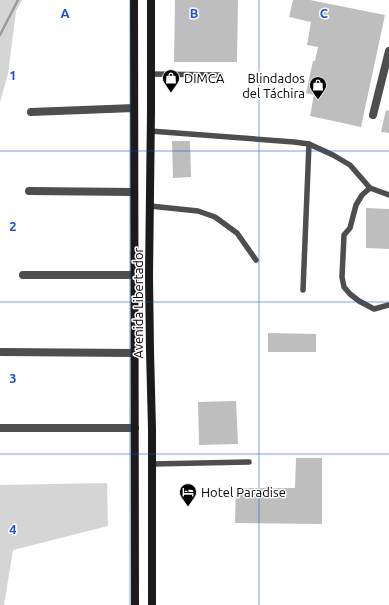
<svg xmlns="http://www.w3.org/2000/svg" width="389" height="605" font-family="Ubuntu,sans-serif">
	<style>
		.green { fill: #d5d5d5 }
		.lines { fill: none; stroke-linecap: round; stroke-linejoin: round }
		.stream { stroke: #9c9c9c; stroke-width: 2.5 }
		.building { fill: #bebebe }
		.service { stroke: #4e4e4e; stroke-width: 5.5 }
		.minor { stroke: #4e4e4e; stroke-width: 8 }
		.secondary { stroke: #1b1b1b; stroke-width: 8 }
		.grid { fill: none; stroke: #1d4ed8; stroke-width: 1; stroke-opacity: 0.55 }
		.labels { text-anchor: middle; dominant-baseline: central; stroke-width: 3; stroke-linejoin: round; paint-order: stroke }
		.poi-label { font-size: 13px; fill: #000; stroke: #fff; text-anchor: start }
		.street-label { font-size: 13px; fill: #000; stroke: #fff }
		.grid-label { font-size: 13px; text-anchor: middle; font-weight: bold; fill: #1d4ed8; stroke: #fff; stroke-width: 3; stroke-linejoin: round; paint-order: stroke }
	</style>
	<rect width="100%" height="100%" fill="#fff"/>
	<g class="green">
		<path d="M0 0H22L16 11 8 74 0 102Z"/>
		<path d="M107 483 108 526 13 550 4 605H0V485Z"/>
	</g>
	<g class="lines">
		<path class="stream" d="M0 35 18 0"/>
	</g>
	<g class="building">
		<path d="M175 0H238L237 62H174Z"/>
		<path d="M293 0H310L385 15 361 127 310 116 314 95 306 93 313 61H315L318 47 307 45 311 22 289 17Z"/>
		<path d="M386 110 389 111V133L381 132Z"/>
		<path d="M172 141H190L191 177 173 178Z"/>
		<path d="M366 208 389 209V249L366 248Z"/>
		<path d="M268 333 316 334V352H268Z"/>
		<path d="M236 401 238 444 199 445 198 402Z"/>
		<path d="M296 458H322V524L235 523 236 488H295Z"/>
	</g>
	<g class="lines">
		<g class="service">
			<path d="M151 74 220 75"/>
			<path d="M150 131 294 142 309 144 333 155 350 165 370 188 389 195"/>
			<path d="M370 188 362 195 356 205 350 228 344 235 342 277 344 287 350 294 359 301 374 309 389 305"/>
			<path d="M150 206 198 211 215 217 237 233 256 260"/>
			<path d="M303 290 309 144"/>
			<path d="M152 464 249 462"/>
		</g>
		<g class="minor">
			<path d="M31 112 134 108"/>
			<path d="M373 115 389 51"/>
			<path d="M29 191 134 192"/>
			<path d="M23 275H134"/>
			<path d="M0 352 135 353"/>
			<path d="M0 428H135"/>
		</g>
		<g class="secondary">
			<path d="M134 0 135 605"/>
			<path d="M151 0V111L149 276 150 351 152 429V605"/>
		</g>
	</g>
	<path class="grid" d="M130 0V605M259 0V605M0 151H389M0 302H389M0 454H389"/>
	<defs>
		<g id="shop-pin" transform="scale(0.9)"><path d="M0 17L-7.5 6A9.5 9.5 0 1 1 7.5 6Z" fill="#000" stroke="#fff"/><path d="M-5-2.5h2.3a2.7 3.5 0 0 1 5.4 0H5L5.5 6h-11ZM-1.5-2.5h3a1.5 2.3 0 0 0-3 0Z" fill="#fff"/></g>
		<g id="hotel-pin" transform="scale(0.9)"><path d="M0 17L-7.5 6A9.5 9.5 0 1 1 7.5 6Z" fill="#000" stroke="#fff"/><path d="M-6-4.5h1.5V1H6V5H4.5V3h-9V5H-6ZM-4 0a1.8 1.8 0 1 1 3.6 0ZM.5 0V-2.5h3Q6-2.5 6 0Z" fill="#fff"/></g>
	</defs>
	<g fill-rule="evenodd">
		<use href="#shop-pin" x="171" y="78"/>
		<use href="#shop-pin" x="318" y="85"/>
		<use href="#hotel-pin" x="188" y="492"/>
	</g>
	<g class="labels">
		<g class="poi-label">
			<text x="184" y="78">DIMCA</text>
			<text x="305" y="78" text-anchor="end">Blindados<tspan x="305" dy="15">del Táchira</tspan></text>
			<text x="201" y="492">Hotel Paradise</text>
		</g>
		<g class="street-label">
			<text transform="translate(138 303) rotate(-90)">Avenida Libertador</text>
		</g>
	</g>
	<g class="grid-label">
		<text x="65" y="18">A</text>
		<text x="194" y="18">B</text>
		<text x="324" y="18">C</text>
		<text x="13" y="80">1</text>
		<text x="13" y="231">2</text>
		<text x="13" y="383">3</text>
		<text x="13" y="534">4</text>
	</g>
</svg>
